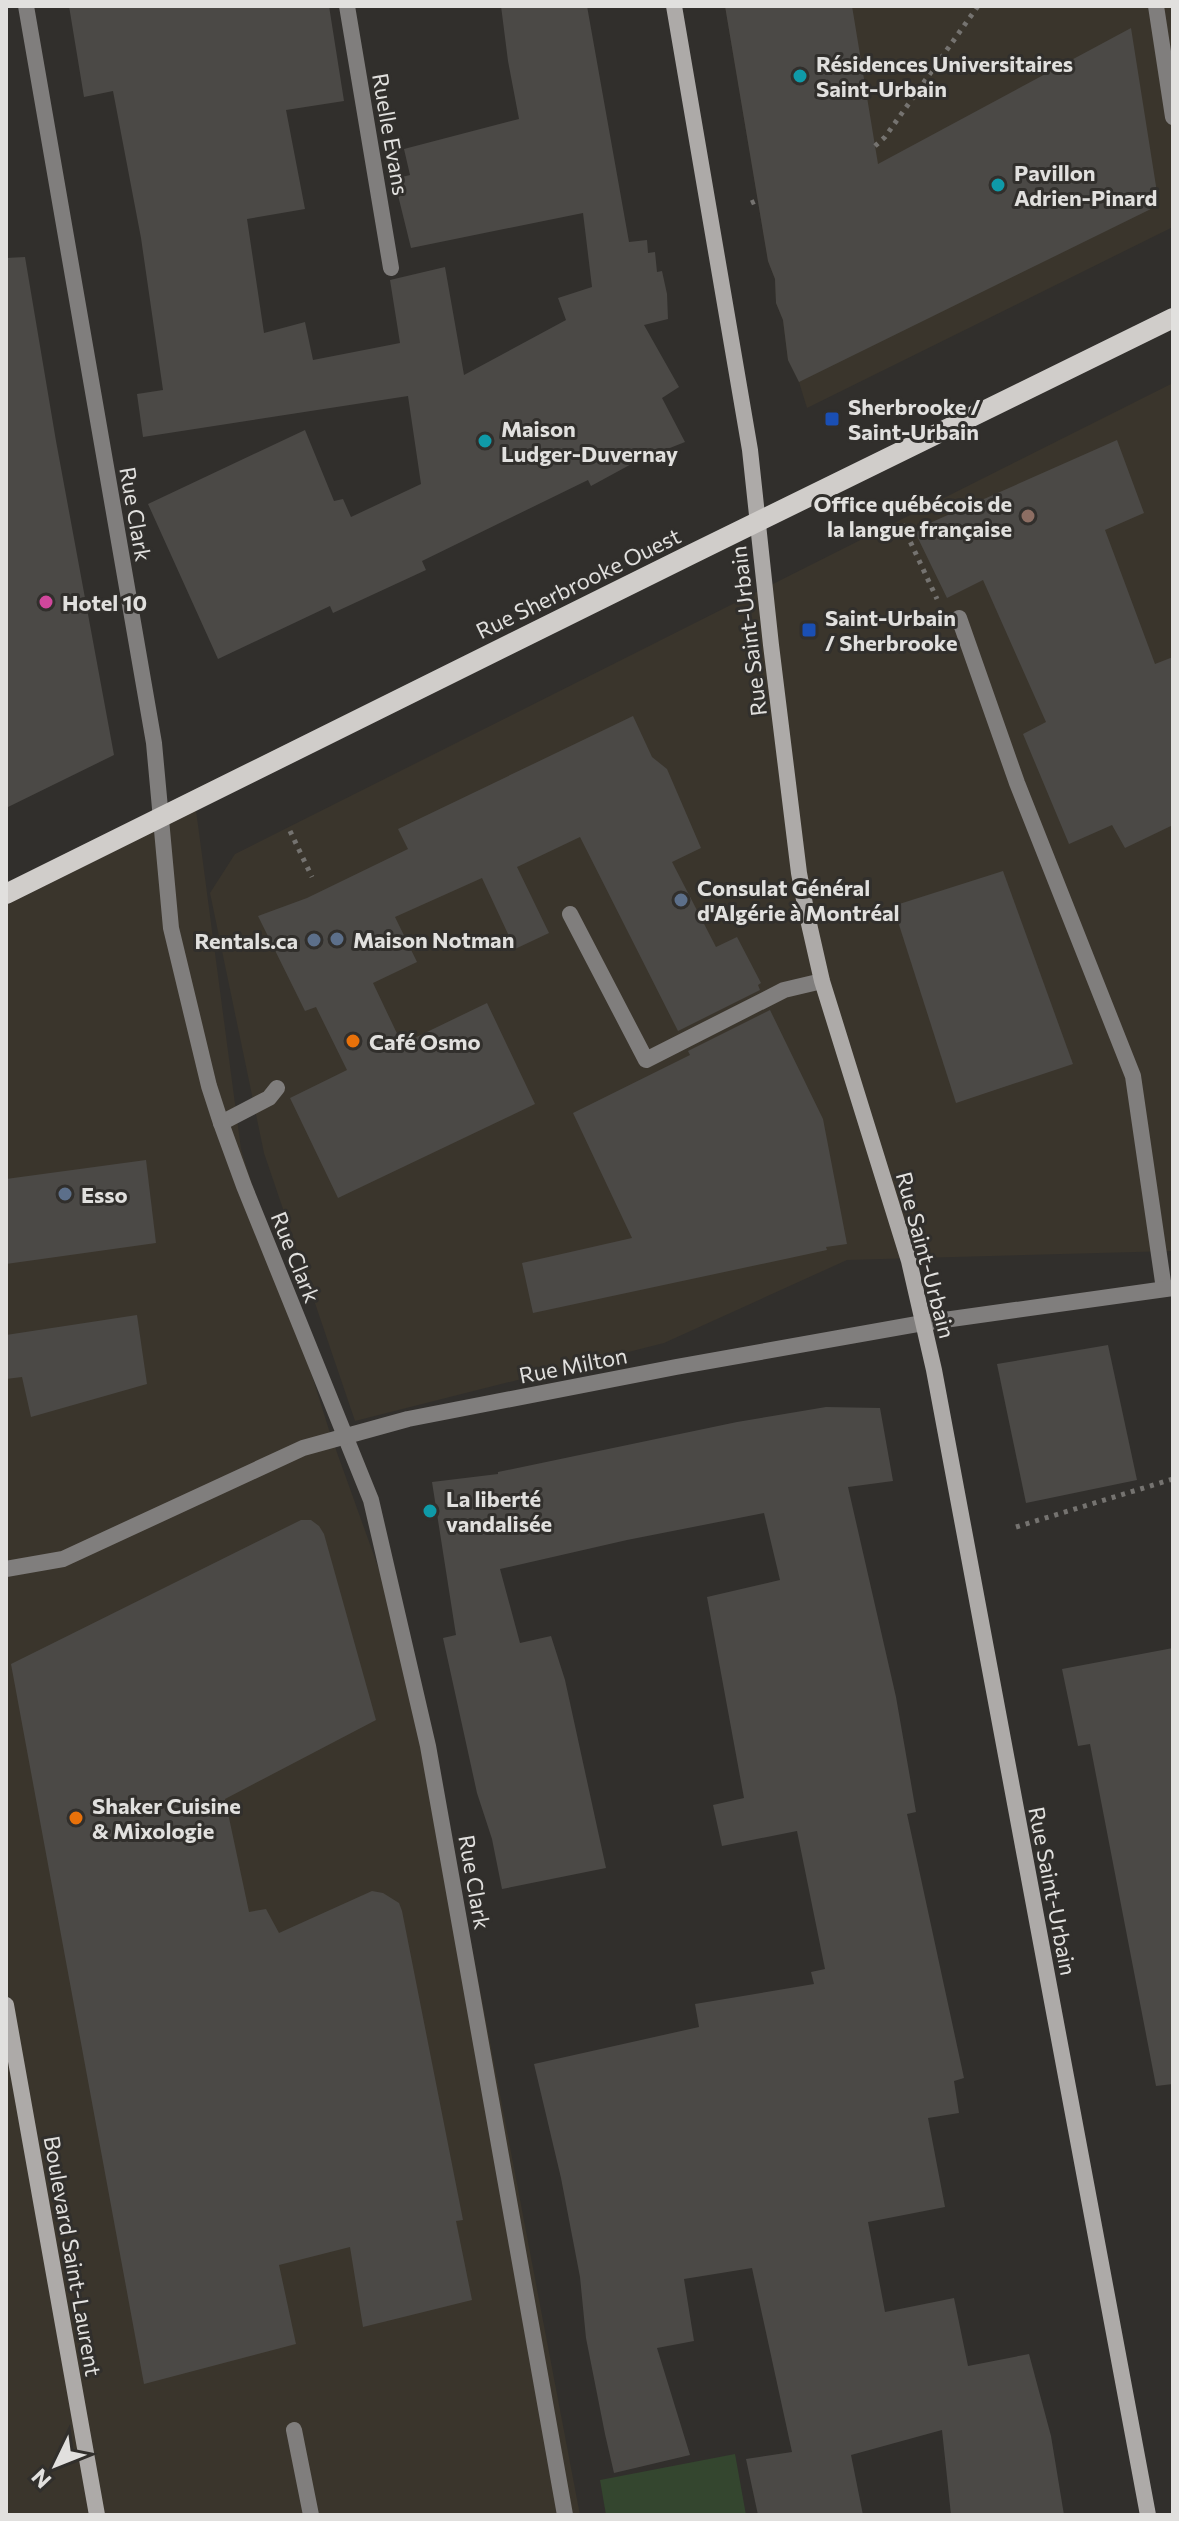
<svg xmlns="http://www.w3.org/2000/svg" width="1179" height="2521" font-family="Commissioner,sans-serif">
	<style>
		.built { fill: #3a352c }
		.green { fill: #34462f }
		.building { fill: #4b4946 }
		.lines { fill: none; stroke-linecap: round; stroke-linejoin: round }
		.path { stroke: #757370; stroke-width: 5; stroke-dasharray: 4 6; stroke-linecap: butt }
		.service { stroke: #807e7d; stroke-width: 16 }
		.minor { stroke: #807e7d; stroke-width: 16 }
		.secondary { stroke: #adaaa8; stroke-width: 16 }
		.primary { stroke: #d0cdca; stroke-width: 20 }
		.culture-dot { fill: #0f9aa8; stroke: #312f2c; stroke-width: 3 }
		.transit-dot { fill: #1a4fb4; stroke: #312f2c; stroke-width: 3 }
		.education-dot { fill: #8d6e63; stroke: #312f2c; stroke-width: 3 }
		.hotel-dot { fill: #d1479c; stroke: #312f2c; stroke-width: 3 }
		.service-dot { fill: #5c6f8a; stroke: #312f2c; stroke-width: 3 }
		.food-dot { fill: #e8710a; stroke: #312f2c; stroke-width: 3 }
		.labels { text-anchor: middle; dominant-baseline: central; stroke-width: 6; stroke-linejoin: round; paint-order: stroke }
		.poi-label { font-size: 22px; font-weight: bold; fill: #e1e0de; stroke: #312f2c; text-anchor: start }
		.street-label { font-size: 22px; fill: #e1e0de; stroke: #312f2c }
	</style>
	<rect width="100%" height="100%" fill="#312f2c"/>
	<g class="built">
		<path d="M725 6H1173V227L807 408 799 382 788 360 783 320 776 303 775 279 768 261Z"/>
		<path d="M1173 383V1251L847 1260 664 1343 355 1421 264 1153 210 893 235 854Z"/>
		<path d="M196 810 241 1149 330 1433 424 1695 580 2515H6V905Z"/>
	</g>
	<path class="green" d="M735 2454 746 2515H606L600 2480Z"/>
	<g class="building">
		<path d="M69 6H329L344 101 286 110 305 209 247 219 264 333 305 322 313 360 400 343 390 280 445 267 464 375 566 320 558 298 592 287 583 213 411 248 394 179 410 175 404 149 519 119 508 61 501 6H587L629 242 647 240 648 253 655 252 657 272 662 271 667 294 668 319 644 325 679 387 662 398 685 442 637 461 591 486 588 480 422 561 426 570 333 613 330 606 218 659 148 504 305 430 334 501 343 499 351 517 421 484 408 396 143 437 137 394 163 390 141 238 113 91 84 97Z"/>
		<path d="M725 6H852L878 164 1131 28 1159 205 799 382 788 360 783 320 776 303 775 279 768 261Z"/>
		<path d="M25 257 56 441 114 755 6 808V258Z"/>
		<path d="M1117 440 1144 513 1105 530 1155 664 1173 657V825L1125 848 1112 825 1069 844 1023 734 1046 722 983 580 947 598 914 530Z"/>
		<path d="M633 716 652 757 667 769 701 848 672 862 716 947 737 937 761 983 758 985 760 990 678 1031 580 837 517 867 549 933 515 949 482 878 395 917 417 962 373 983 402 1044 487 1003 535 1104 338 1198 290 1098 347 1070 316 1007 305 1011 258 916 307 898 408 849 398 829Z"/>
		<path d="M1003 871 1073 1064 956 1103 893 906Z"/>
		<path d="M770 1010 823 1119 847 1244 826 1247 827 1250 533 1313 522 1263 632 1238 573 1113 690 1055 688 1051Z"/>
		<path d="M146 1160 156 1243 6 1264V1179Z"/>
		<path d="M137 1315 147 1384 31 1417 22 1377 6 1379V1335Z"/>
		<path d="M1108 1345 1137 1480 1026 1503 997 1364Z"/>
		<path d="M826 1407 880 1408 893 1481 848 1487 896 1697 916 1812 907 1814 964 2078 954 2081 959 2113 928 2118 945 2207 868 2222 885 2312 954 2298 968 2366 1029 2354 1051 2436 1064 2515H951L942 2430 851 2455 863 2515H758L746 2459 792 2452 752 2268 684 2279 694 2341 657 2348 690 2455 614 2473 605 2434 586 2338 580 2277 561 2178 534 2064 699 2027 695 2004 814 1984 811 1972 825 1969 797 1831 722 1846 713 1805 744 1798 707 1597 780 1580 764 1513 627 1540 500 1569 520 1643 551 1636 565 1680 606 1868 502 1889 492 1839 477 1793 443 1638 456 1635 432 1482 498 1474V1472L737 1422Z"/>
		<path d="M301 1520H311L319 1526 324 1534 376 1720 225 1799 249 1912 266 1909 279 1933 372 1891 383 1893 399 1903 402 1911 463 2220 456 2221 472 2300 363 2327 350 2247 279 2265 296 2344 144 2384 11 1664Z"/>
		<path d="M1173 1648V2084L1156 2086 1090 1744 1078 1746 1062 1669Z"/>
	</g>
	<g class="lines">
		<g class="path">
			<path d="M875 146 885 137 978 6"/>
			<path d="M751 203 758 200"/>
			<path d="M902 524 937 599"/>
			<path d="M290 831 312 877"/>
			<path d="M1016 1527 1173 1479"/>
		</g>
		<g class="service">
			<path d="M1156 6 1173 117"/>
			<path d="M959 618 1017 783 1133 1076 1164 1289"/>
			<path d="M570 914 646 1060 784 990 822 981"/>
			<path d="M221 1123 269 1098 277 1088"/>
			<path d="M294 2430 311 2515"/>
		</g>
		<g class="minor">
			<path d="M26 6 154 743 171 928 209 1086 221 1123 244 1186 371 1500 428 1746 565 2515"/>
			<path d="M347 6 391 268"/>
			<path d="M6 1569 63 1559 303 1448 408 1419 676 1367 923 1323 1173 1288"/>
		</g>
		<g class="secondary">
			<path d="M674 6 750 450 771 645 799 873 807 915 822 981 909 1261 934 1370 1148 2515"/>
			<path d="M6 2005 97 2515"/>
		</g>
		<path class="primary" d="M6 894 692 554 1173 318"/>
	</g>
	<g class="culture-dot">
		<circle cx="800" cy="76" r="8"/>
		<circle cx="998" cy="185" r="8"/>
		<circle cx="485" cy="441" r="8"/>
		<circle cx="430" cy="1511" r="8"/>
	</g>
	<g class="transit-dot">
		<rect x="824" y="411" width="16" height="16" rx="4"/>
		<rect x="801" y="622" width="16" height="16" rx="4"/>
	</g>
	<circle class="education-dot" cx="1028" cy="516" r="8"/>
	<circle class="hotel-dot" cx="46" cy="602" r="8"/>
	<g class="service-dot">
		<circle cx="681" cy="900" r="8"/>
		<circle cx="337" cy="939" r="8"/>
		<circle cx="314" cy="940" r="8"/>
		<circle cx="65" cy="1194" r="8"/>
	</g>
	<g class="food-dot">
		<circle cx="353" cy="1041" r="8"/>
		<circle cx="76" cy="1818" r="8"/>
	</g>
	<g class="labels">
		<g class="poi-label">
			<text x="816" y="63">Résidences Universitaires<tspan x="816" dy="25">Saint-Urbain</tspan></text>
			<text x="1014" y="172">Pavillon<tspan x="1014" dy="25">Adrien-Pinard</tspan></text>
			<text x="848" y="406">Sherbrooke /<tspan x="848" dy="25">Saint-Urbain</tspan></text>
			<text x="501" y="428">Maison<tspan x="501" dy="25">Ludger-Duvernay</tspan></text>
			<text x="1012" y="503" text-anchor="end">Office québécois de<tspan x="1012" dy="25">la langue française</tspan></text>
			<text x="62" y="602">Hotel 10</text>
			<text x="825" y="617">Saint-Urbain<tspan x="825" dy="25">/ Sherbrooke</tspan></text>
			<text x="697" y="887">Consulat Général<tspan x="697" dy="25">d'Algérie à Montréal</tspan></text>
			<text x="353" y="939">Maison Notman</text>
			<text x="298" y="940" text-anchor="end">Rentals.ca</text>
			<text x="369" y="1041">Café Osmo</text>
			<text x="81" y="1194">Esso</text>
			<text x="446" y="1498">La liberté<tspan x="446" dy="25">vandalisée</tspan></text>
			<text x="92" y="1805">Shaker Cuisine<tspan x="92" dy="25">&amp; Mixologie</tspan></text>
		</g>
		<g class="street-label">
			<text transform="translate(391 134) rotate(80)">Ruelle Evans</text>
			<text transform="translate(136 514) rotate(80)">Rue Clark</text>
			<text transform="translate(578 583) rotate(-26)">Rue Sherbrooke Ouest</text>
			<text transform="translate(748 631) rotate(-97)">Rue Saint-Urbain</text>
			<text transform="translate(926 1255) rotate(75)">Rue Saint-Urbain</text>
			<text transform="translate(296 1257) rotate(68)">Rue Clark</text>
			<text transform="translate(573 1365) rotate(-11)">Rue Milton</text>
			<text transform="translate(475 1882) rotate(80)">Rue Clark</text>
			<text transform="translate(1053 1891) rotate(79)">Rue Saint-Urbain</text>
			<text transform="translate(73 2256) rotate(80)">Boulevard Saint-Laurent</text>
		</g>
	</g>
	<rect width="1179" height="2521" fill="none" stroke="#e1e0de" stroke-width="16"/>
	<g transform="translate(56 2465) rotate(227)" stroke="#312f2c" stroke-width="6" paint-order="stroke">
	<path d="M0-6L14 30L0 20L-14 30Z" fill="#e1e0de"/>
	<text y="-12" font-size="22" font-weight="bold" text-anchor="middle" fill="#e1e0de">N</text>
	</g>
</svg>
